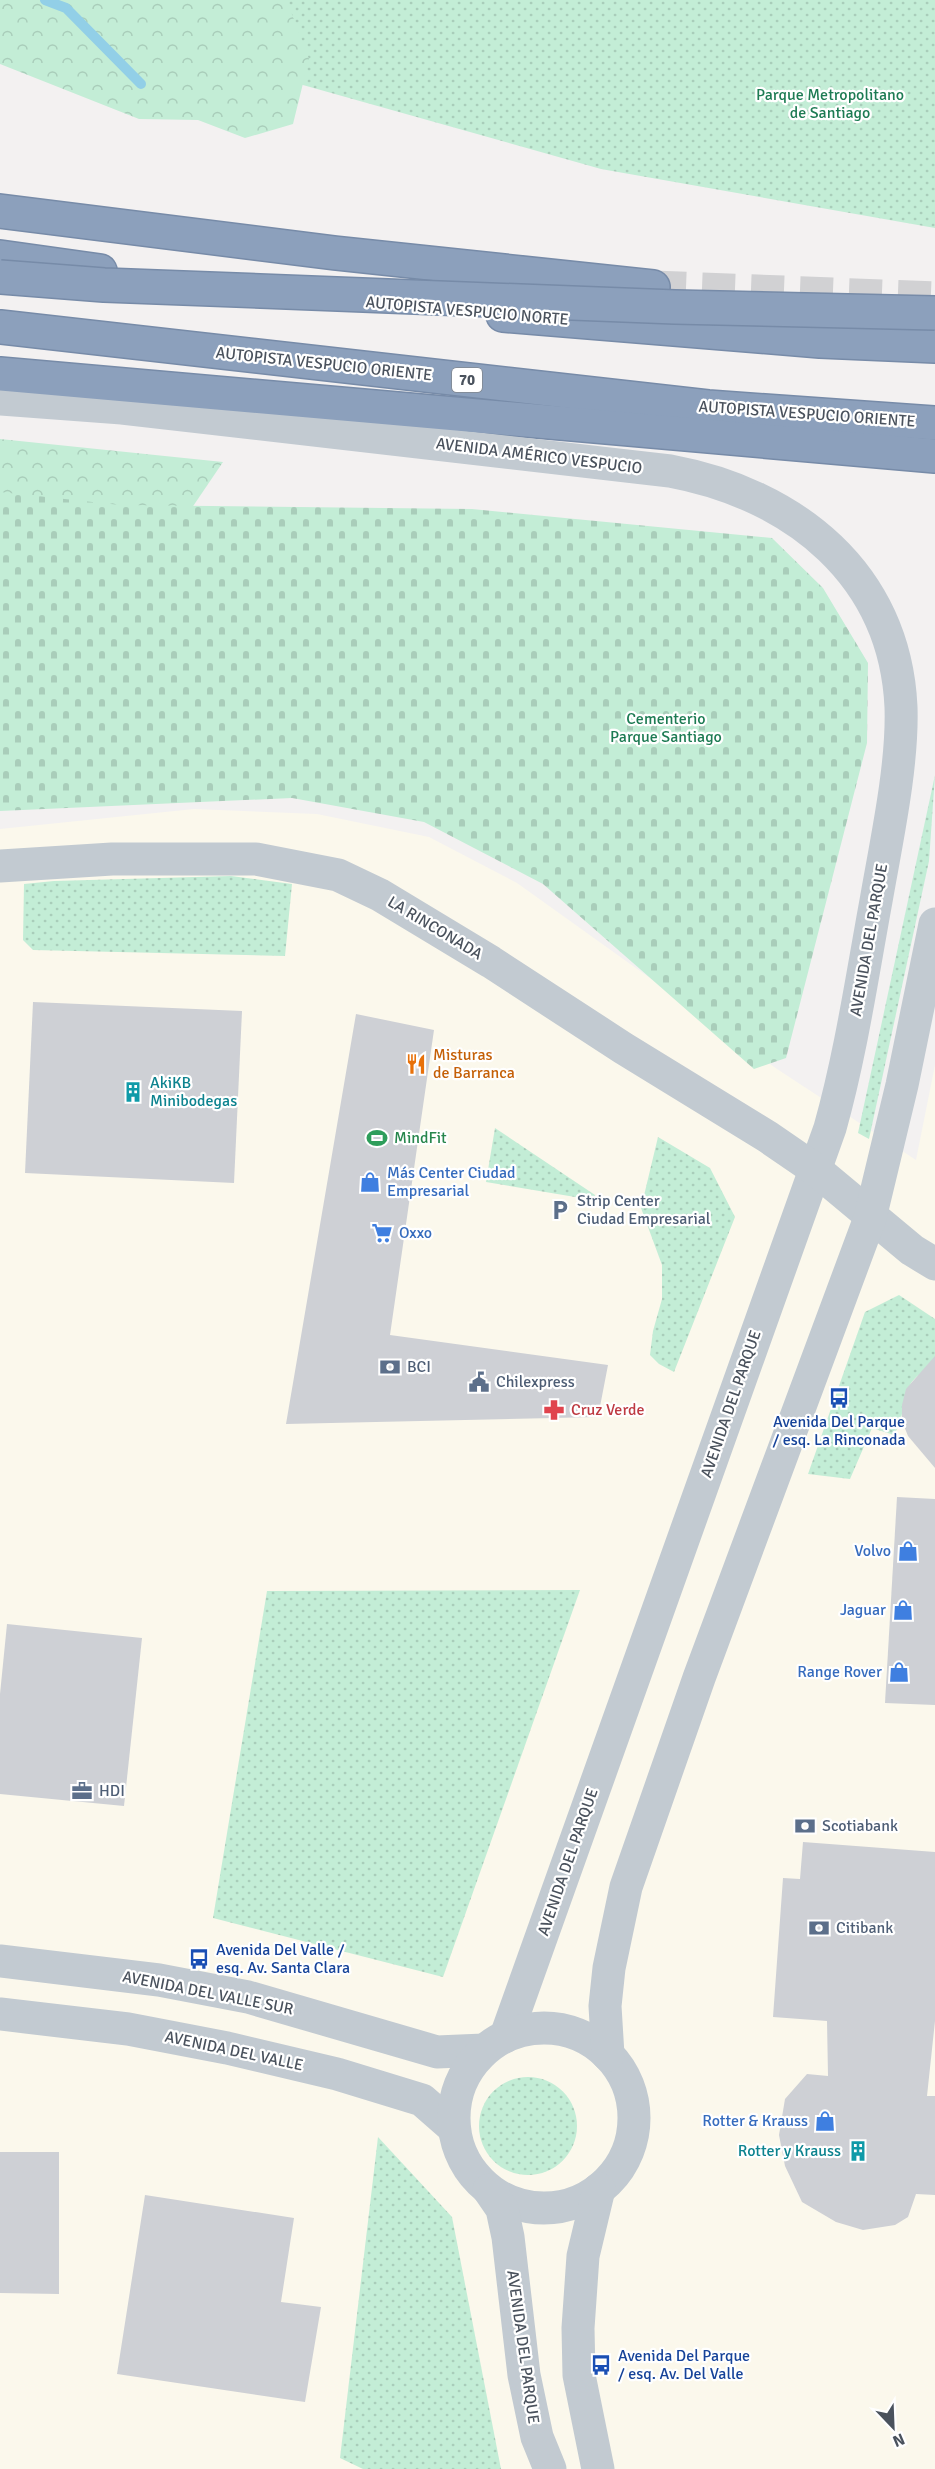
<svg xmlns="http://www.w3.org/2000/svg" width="935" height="2469" font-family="Signika,sans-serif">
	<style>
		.commercial { fill: #fbf8ec }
		.grass { fill: url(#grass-dots) }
		.forest { fill: url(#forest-crowns) }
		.cemetery { fill: url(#cemetery-stones) }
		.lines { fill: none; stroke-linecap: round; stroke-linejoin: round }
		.stream { stroke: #92cfe7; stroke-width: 10 }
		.building { fill: #ced0d5 }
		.highway-tunnel { stroke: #d1d1d3; stroke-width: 33; stroke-dasharray: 33 16; stroke-linecap: butt }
		.highway-casing { stroke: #778ba8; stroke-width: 36 }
		.minor { stroke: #c2cad1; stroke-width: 33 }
		.highway { stroke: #8ca0bc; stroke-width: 33 }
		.highway-bridge-casing { stroke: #778ba8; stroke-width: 36; stroke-linecap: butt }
		.highway-bridge { stroke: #8ca0bc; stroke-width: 33 }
		.labels { text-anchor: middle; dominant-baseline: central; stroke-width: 4.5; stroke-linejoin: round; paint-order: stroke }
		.shield { fill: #fff; stroke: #80868e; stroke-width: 1.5 }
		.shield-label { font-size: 15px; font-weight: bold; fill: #4a525d }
		.park-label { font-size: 16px; fill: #1d7b53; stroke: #fff }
		.street-label { font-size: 16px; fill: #4a525d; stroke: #fff }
		.food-label { font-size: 16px; fill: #c56008; stroke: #fff; text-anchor: start }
		.culture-label { font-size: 16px; fill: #0d838f; stroke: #fff; text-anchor: start }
		.leisure-label { font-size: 16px; fill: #27864d; stroke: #fff; text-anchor: start }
		.shop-label { font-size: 16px; fill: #366cbe; stroke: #fff; text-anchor: end }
		.service-label { font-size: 16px; fill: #4e5e75; stroke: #fff; text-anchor: start }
		.health-label { font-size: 16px; fill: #be3a42; stroke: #fff; text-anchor: start }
		.transit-label { font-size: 16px; fill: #164399; stroke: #fff; text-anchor: start }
	</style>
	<defs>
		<pattern id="grass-dots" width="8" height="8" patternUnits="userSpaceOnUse" patternTransform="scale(1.5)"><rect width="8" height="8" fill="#c3edd6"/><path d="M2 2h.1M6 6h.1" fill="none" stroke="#a9cdba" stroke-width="1.8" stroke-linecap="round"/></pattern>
		<pattern id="forest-crowns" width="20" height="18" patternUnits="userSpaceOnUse" patternTransform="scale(1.5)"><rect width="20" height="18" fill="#c3edd6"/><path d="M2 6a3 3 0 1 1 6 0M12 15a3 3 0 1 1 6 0" fill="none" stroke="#a9cdba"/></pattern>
		<pattern id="cemetery-stones" width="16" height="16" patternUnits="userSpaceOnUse" patternTransform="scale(1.5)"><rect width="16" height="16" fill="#c3edd6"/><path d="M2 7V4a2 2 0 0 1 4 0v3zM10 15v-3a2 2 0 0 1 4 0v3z" fill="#a9cdba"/></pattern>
	</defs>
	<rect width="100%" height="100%" fill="#f3f1f1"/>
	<path class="commercial" d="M194 809 317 814 429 837 517 883 777 1069 916 1160 935 1065V2469H0V829Z"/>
	<g class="grass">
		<path d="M1 0H935V228L601 169Z"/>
		<path d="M935 775 929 861 869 1139 858 1133Z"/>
		<path d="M231 876 292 884 285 956 33 950 23 940 24 884 54 881Z"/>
		<path d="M495 1128 595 1195 593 1200 486 1182Z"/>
		<path d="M658 1137 710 1168 735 1217 674 1372 659 1364 650 1355 653 1331 662 1299V1265L641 1208Z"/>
		<path d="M899 1295 935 1319V1365C893 1385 912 1405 894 1435L872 1428 850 1479 808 1474 865 1312Z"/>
		<path d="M580 1590 443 1977 213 1918 267 1591Z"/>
		<circle cx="528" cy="2126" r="49"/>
		<path d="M378 2137 452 2217 501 2469H363L340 2458Z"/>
	</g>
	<g class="forest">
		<path d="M0 0H282L288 4 309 59 293 124 245 138 198 120 139 119 0 64Z"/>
		<path d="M0 439 223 462 160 555 0 553Z"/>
	</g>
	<path class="cemetery" d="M0 492 120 505 472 509 772 538 823 588 868 663 867 743 786 1058 754 1069 543 884 424 822 292 798 0 811Z"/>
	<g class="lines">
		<path class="stream" d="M45 0 66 8 141 84"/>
	</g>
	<g class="building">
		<path d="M33 1002 242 1011 234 1183 25 1173Z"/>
		<path d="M356 1014 434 1030 390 1335 608 1365 598 1417 286 1424Z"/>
		<path d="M935 1356V1468L908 1436 902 1421V1405L906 1389Z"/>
		<path d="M897 1497 935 1499V1705L885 1703Z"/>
		<path d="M7 1624 142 1638 124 1806 0 1794V1694Z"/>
		<path d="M803 1842 935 1852V2021L927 2096H935V2195L916 2194 908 2217 895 2225 863 2230 836 2222 802 2202 785 2166 779 2135 785 2099 807 2074 828 2076 827 2021 773 2017 783 1878 800 1879Z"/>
		<path d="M0 2152H59V2294L0 2293Z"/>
		<path d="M145 2195 294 2218 281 2302 321 2307 305 2402 117 2374Z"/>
	</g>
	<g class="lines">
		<path class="highway-tunnel" d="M653 287 935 298"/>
		<g class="highway-casing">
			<g id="highway">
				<path d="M0 211 335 253 653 287"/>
				<path d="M0 257 100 271"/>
				<path d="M503 315 820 341 935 346"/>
				<path d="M0 327 708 407 935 423"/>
				<path d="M0 374 935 456"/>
			</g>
		</g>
		<g class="minor">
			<path d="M0 399 122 408 670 471C794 494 895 574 901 707 903 766 886 843 876 901 862 977 851 1053 830 1128L506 2036"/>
			<path d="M0 866 112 859H256L338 875 380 895 491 962 623 1048 768 1137 816 1170 912 1250 935 1264"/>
			<path d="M0 1961 159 1980 248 1997 437 2052 484 2050"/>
			<path d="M0 2014 128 2029 227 2048 337 2074 422 2100 454 2128"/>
			<circle cx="544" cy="2118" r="90"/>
			<path d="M608 2055 605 2006 609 1968 626 1887 699 1678 870 1218 902 1085 935 924"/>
			<path d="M489 2190 502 2209 508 2237 524 2375 537 2437 550 2469"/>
			<path d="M598 2469 579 2375 578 2328 583 2256 599 2189"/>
		</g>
		<use href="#highway" class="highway"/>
		<g class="highway-bridge-casing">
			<path id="highway-bridge" d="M0 277 104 285 675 307 935 313"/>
		</g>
		<use href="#highway-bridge" class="highway-bridge"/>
	</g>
	<defs>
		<g id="restaurant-bare" transform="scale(1.62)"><path d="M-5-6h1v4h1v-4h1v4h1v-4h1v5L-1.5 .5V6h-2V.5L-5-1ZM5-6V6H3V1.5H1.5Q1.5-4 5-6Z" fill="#e8710a" stroke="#fff" stroke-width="2.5" paint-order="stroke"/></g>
		<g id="building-bare" transform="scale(1.62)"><path d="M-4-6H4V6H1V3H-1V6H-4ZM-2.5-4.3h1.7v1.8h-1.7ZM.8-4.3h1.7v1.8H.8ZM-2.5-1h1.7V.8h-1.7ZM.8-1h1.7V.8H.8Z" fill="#0f9aa8" stroke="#fff" stroke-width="2.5" paint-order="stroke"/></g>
		<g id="stadium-bare" transform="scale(1.62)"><path d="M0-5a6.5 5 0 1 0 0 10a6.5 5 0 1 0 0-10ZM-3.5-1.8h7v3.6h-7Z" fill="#2e9e5b" stroke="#fff" stroke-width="2.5" paint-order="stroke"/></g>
		<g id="shop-bare" transform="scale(1.62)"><path d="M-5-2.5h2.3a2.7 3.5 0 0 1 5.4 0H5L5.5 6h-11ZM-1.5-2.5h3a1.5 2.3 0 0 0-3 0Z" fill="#3f7fe0" stroke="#fff" stroke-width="2.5" paint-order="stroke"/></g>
		<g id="parking-bare" transform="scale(1.62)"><path d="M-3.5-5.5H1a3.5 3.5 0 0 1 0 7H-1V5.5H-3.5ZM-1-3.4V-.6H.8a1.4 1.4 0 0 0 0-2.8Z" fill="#5c6f8a" stroke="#fff" stroke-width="2.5" paint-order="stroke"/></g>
		<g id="supermarket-bare" transform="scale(1.62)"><path d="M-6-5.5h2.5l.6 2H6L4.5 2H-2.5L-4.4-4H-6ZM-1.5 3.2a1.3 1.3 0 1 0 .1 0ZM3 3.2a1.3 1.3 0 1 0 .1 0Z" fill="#3f7fe0" stroke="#fff" stroke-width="2.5" paint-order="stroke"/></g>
		<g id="bank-bare" transform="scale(1.62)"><path d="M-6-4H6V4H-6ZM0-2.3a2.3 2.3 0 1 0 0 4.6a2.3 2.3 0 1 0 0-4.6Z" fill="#5c6f8a" stroke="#fff" stroke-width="2.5" paint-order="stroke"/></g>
		<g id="civic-bare" transform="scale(1.62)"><path d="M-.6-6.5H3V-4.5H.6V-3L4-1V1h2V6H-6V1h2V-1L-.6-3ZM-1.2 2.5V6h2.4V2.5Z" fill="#5c6f8a" stroke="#fff" stroke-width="2.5" paint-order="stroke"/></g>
		<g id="bus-bare" transform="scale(1.62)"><path d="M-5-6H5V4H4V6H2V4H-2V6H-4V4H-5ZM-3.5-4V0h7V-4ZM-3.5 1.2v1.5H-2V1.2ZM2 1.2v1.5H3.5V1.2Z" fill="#1a4fb4" stroke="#fff" stroke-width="2.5" paint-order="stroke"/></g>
		<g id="pharmacy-bare" transform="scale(1.62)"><path d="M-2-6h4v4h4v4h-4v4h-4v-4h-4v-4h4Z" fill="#e0444e" stroke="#fff" stroke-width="2.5" paint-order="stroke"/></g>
		<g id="office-bare" transform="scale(1.62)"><path d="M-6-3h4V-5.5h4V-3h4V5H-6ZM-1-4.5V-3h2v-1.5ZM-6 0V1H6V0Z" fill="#5c6f8a" stroke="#fff" stroke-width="2.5" paint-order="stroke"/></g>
	</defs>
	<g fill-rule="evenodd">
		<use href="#restaurant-bare" x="416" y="1064"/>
		<use href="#building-bare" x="133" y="1092"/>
		<use href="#stadium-bare" x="377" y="1138"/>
		<use href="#shop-bare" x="370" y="1182"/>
		<use href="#parking-bare" x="560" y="1210"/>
		<use href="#supermarket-bare" x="382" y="1233"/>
		<use href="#bank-bare" x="390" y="1367"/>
		<use href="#civic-bare" x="479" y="1382"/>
		<use href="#bus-bare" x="839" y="1398"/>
		<use href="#pharmacy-bare" x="554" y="1410"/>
		<use href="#shop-bare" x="908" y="1551"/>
		<use href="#shop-bare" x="903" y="1610"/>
		<use href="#shop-bare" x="899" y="1672"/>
		<use href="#office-bare" x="82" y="1791"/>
		<use href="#bank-bare" x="805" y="1826"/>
		<use href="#bank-bare" x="819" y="1928"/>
		<use href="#bus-bare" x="199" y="1959"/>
		<use href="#shop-bare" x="825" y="2121"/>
		<use href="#building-bare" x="858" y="2151"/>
		<use href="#bus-bare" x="601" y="2365"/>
	</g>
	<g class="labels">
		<rect class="shield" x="452" y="368" width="30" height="24" rx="4.5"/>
		<g class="shield-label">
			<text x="467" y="380">70</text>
		</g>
		<g class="park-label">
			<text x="830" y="95">Parque Metropolitano<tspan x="830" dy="18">de Santiago</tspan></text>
			<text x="666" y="719">Cementerio<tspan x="666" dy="18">Parque Santiago</tspan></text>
		</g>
		<g class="street-label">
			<text transform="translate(467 311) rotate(5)">AUTOPISTA VESPUCIO NORTE</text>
			<text transform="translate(324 364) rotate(6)">AUTOPISTA VESPUCIO ORIENTE</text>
			<text transform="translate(807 414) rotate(4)">AUTOPISTA VESPUCIO ORIENTE</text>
			<text transform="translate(539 456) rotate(7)">AVENIDA AMÉRICO VESPUCIO</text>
			<text transform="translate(435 928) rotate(31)">LA RINCONADA</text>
			<text transform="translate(869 940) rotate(-80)">AVENIDA DEL PARQUE</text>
			<text transform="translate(731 1404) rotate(-71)">AVENIDA DEL PARQUE</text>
			<text transform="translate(568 1862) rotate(-71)">AVENIDA DEL PARQUE</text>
			<text transform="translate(208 1993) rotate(11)">AVENIDA DEL VALLE SUR</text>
			<text transform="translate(234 2051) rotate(12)">AVENIDA DEL VALLE</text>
			<text transform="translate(523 2347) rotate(82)">AVENIDA DEL PARQUE</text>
		</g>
		<g class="food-label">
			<text x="433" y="1055">Misturas<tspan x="433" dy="18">de Barranca</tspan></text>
		</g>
		<g class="culture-label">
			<text x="150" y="1083">AkiKB<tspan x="150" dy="18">Minibodegas</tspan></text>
			<text x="841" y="2151" text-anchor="end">Rotter y Krauss</text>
		</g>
		<g class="leisure-label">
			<text x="394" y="1138">MindFit</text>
		</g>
		<g class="shop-label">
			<text x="387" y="1173" text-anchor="start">Más Center Ciudad<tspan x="387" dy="18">Empresarial</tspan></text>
			<text x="399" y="1233" text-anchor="start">Oxxo</text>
			<text x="891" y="1551">Volvo</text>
			<text x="886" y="1610">Jaguar</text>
			<text x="882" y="1672">Range Rover</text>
			<text x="808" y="2121">Rotter &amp; Krauss</text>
		</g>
		<g class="service-label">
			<text x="577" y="1201">Strip Center<tspan x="577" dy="18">Ciudad Empresarial</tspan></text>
			<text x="407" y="1367">BCI</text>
			<text x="496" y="1382">Chilexpress</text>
			<text x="99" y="1791">HDI</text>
			<text x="822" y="1826">Scotiabank</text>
			<text x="836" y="1928">Citibank</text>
		</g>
		<g class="health-label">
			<text x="571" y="1410">Cruz Verde</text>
		</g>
		<g class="transit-label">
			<text x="839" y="1422" text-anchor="middle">Avenida Del Parque<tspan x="839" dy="18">/ esq. La Rinconada</tspan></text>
			<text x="216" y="1950">Avenida Del Valle /<tspan x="216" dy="18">esq. Av. Santa Clara</tspan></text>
			<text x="618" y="2356">Avenida Del Parque<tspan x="618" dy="18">/ esq. Av. Del Valle</tspan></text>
		</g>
	</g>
	<g transform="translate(893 2427) rotate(157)" stroke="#ffffff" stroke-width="4.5" paint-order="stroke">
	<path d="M0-4.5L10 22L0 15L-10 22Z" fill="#4a525d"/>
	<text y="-9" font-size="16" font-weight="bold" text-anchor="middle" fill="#4a525d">N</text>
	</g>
</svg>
